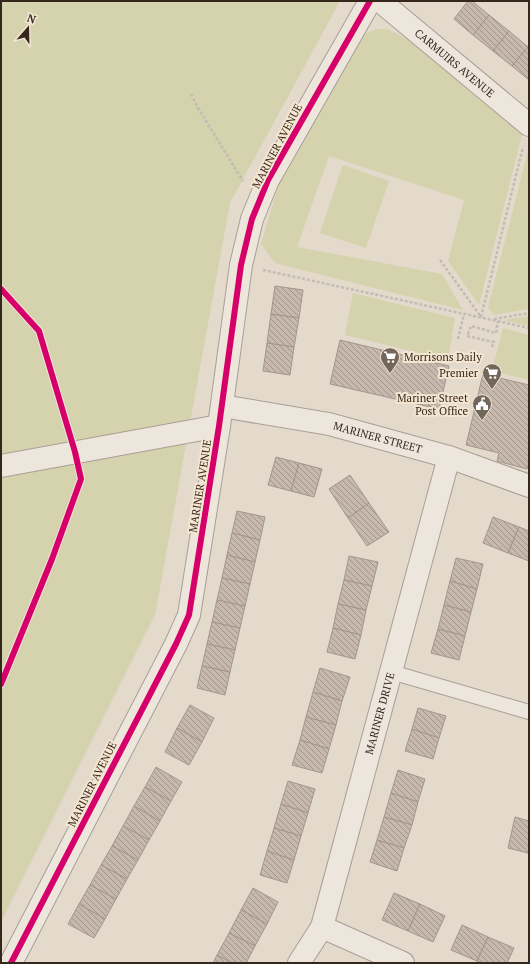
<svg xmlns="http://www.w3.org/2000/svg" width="530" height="964" font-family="'PT Serif',serif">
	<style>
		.green { fill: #d5d2ae }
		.building { fill: url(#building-back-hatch); stroke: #a3958b }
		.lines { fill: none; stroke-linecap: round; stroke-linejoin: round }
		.service-casing { stroke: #a89f95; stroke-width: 16 }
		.minor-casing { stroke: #a89f95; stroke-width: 24 }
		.path { stroke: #c3bcb4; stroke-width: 2.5; stroke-dasharray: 3 2; stroke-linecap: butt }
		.service { stroke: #ece6dd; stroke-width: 14 }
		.minor { stroke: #ece6dd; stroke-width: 22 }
		.cycleway-casing { stroke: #f4e6d1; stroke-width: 8 }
		.cycleway { stroke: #d6006c; stroke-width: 6 }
		.labels { text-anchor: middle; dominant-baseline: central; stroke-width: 4; stroke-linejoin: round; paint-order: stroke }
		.street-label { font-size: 11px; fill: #36271d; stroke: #f4e6d1 }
		.poi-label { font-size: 11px; fill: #36271d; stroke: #f4e6d1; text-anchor: end }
	</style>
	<defs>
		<pattern id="building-back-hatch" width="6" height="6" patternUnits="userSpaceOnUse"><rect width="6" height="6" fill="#c6b8ad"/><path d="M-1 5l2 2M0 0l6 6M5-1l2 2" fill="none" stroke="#a2968c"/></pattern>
	</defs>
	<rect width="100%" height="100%" fill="#e3dacc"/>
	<g class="green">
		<path d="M1 1H340L230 203 155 615 1 922Z"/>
		<path d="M376 29H387L414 42 523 131 479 305 448 261 464 200 329 156 297 247 442 274 463 310 275 263 261 244 281 177 320 106 365 34Z"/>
		<path d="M529 147V309L494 315 488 307Z"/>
		<path d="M343 165 389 181 366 248 320 233Z"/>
		<path d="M353 293 455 318 448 360 345 335Z"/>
		<path d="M529 316V326L503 320Z"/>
		<path d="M503 328 529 335V380L492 371Z"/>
	</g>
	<g class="building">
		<path d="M468 1H472L489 15 473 35 454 19Z"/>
		<path d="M489 15 509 31 493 51 473 35Z"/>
		<path d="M509 31 528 47 512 66 493 51Z"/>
		<path d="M528 47H529V80L512 66Z"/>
		<path d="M275 286 303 290 299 318 271 314Z"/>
		<path d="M271 314 299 318 294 347 267 343Z"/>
		<path d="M340 340 449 366 439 409 330 384Z"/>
		<path d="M267 343 294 347 290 375 263 371Z"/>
		<path d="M483 374 529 385V462L527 469 497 461 499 453 466 445Z"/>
		<path d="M276 457 299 463 291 491 268 485Z"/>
		<path d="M299 463 322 469 314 497 291 491Z"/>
		<path d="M350 475 369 503 348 518 329 489Z"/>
		<path d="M369 503 389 532 367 546 348 518Z"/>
		<path d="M237 511 265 517 260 540 232 533Z"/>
		<path d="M493 517 519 527 508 553 483 543Z"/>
		<path d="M519 527 529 531V561L508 553Z"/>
		<path d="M232 533 260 540 255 562 227 555Z"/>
		<path d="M227 555 255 562 250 584 222 578Z"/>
		<path d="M349 556 378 562 372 586 344 580Z"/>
		<path d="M456 558 483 564 477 589 450 581Z"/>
		<path d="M222 578 250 584 245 606 217 600Z"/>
		<path d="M344 580 372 586 366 610 338 604Z"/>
		<path d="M450 581 477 589 471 612 444 605Z"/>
		<path d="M217 600 245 606 240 628 212 622Z"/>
		<path d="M338 604 366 610 361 635 333 628Z"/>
		<path d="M444 605 471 612 465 636 438 629Z"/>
		<path d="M212 622 240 628 235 650 207 644Z"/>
		<path d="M333 628 361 635 355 659 327 652Z"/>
		<path d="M438 629 465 636 459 660 431 653Z"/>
		<path d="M207 644 235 650 230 672 202 666Z"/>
		<path d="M202 666 230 672 225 695 197 688Z"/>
		<path d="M320 668 350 677 342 701 313 692Z"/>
		<path d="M313 692 342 701 336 725 306 717Z"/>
		<path d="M190 705 214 718 202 742 177 728Z"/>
		<path d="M418 708 446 716 439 738 412 729Z"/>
		<path d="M306 717 336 725 329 749 300 740Z"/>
		<path d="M177 728 202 742 189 765 165 752Z"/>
		<path d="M412 729 439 738 433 759 405 751Z"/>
		<path d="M300 740 329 749 322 773 292 765Z"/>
		<path d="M156 767 182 782 171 801 145 787Z"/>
		<path d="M398 770 425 779 418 802 391 793Z"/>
		<path d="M288 781 315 789 308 813 281 804Z"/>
		<path d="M145 787 171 801 160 821 134 806Z"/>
		<path d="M391 793 418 802 412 825 384 817Z"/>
		<path d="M281 804 308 813 301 836 274 828Z"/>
		<path d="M134 806 160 821 149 840 123 826Z"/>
		<path d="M384 817 412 825 404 848 377 840Z"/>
		<path d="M515 817 529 821V849L528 853 508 848Z"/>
		<path d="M123 826 149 840 138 860 112 846Z"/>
		<path d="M274 828 301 836 294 860 267 851Z"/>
		<path d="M377 840 404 848 397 871 370 862Z"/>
		<path d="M112 846 138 860 127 879 101 865Z"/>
		<path d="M267 851 294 860 287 883 260 875Z"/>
		<path d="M101 865 127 879 116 899 90 885Z"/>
		<path d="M90 885 116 899 105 919 79 904Z"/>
		<path d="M253 888 278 902 267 924 241 910Z"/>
		<path d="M394 893 420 904 408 931 382 920Z"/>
		<path d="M79 904 105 919 94 938 68 924Z"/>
		<path d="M420 904 445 916 433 942 408 931Z"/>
		<path d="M241 910 267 924 255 946 229 933Z"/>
		<path d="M462 925 488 937 477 961 451 950Z"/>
		<path d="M229 933 255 946 246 963H232L217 955Z"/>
		<path d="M488 937 514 948 507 963H482L477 961Z"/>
		<path d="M217 955 232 963H213Z"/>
	</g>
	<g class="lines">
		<g class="service-casing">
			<path id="service" d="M391 672 529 712"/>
		</g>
		<g class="minor-casing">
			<g id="minor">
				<path id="s1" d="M380 1 529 125"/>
				<path id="s2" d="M222 406 329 424 449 457 529 486"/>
				<path d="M1 466 219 426"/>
				<path d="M322 927 403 963"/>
				<path d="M11 963 176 644 189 615 219 426 241 265 252 219 268 180 370 1"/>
				<path id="s3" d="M299 963 322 927 449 457"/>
			</g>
		</g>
		<g class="path">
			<path d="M191 94 198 108 243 181"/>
			<path d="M440 260 481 317"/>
			<path d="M263 270 529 328"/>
			<path d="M481 317 523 147"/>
			<path d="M494 319 529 313"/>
			<path d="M458 339 464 314"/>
			<path d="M492 347 494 342 467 336 471 326 496 333 498 321"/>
		</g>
		<use href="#service" class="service"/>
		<use href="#minor" class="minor"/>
		<g class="cycleway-casing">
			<g id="cycleway">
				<path d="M1 289 39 331 75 452 81 479 52 559 1 684"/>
				<path d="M11 963 176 644 189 615 219 426 241 265 252 219 268 180 370 1"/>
			</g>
		</g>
		<use href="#cycleway" class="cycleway"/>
	</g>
	<defs>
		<g id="supermarket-pin" transform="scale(1)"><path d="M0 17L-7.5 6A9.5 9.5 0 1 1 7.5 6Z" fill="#73665a" stroke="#f4e6d1"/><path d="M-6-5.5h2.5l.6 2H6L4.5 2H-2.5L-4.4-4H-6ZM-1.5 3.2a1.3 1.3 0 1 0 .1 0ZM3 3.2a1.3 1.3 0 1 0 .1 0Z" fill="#fff"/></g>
		<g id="civic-pin" transform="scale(1)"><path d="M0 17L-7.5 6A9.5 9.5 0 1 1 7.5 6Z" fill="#73665a" stroke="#f4e6d1"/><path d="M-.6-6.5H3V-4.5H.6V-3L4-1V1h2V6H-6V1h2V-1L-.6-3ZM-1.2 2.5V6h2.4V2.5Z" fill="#fff"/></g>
	</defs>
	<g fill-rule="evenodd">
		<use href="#supermarket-pin" x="390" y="357"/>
		<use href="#supermarket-pin" x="492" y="373"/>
		<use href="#civic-pin" x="482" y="404"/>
	</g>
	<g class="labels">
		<g class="street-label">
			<text stroke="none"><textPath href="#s1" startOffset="97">CARMUIRS AVENUE</textPath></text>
			<text transform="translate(277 146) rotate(-62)">MARINER AVENUE</text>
			<text stroke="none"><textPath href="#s2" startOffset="159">MARINER STREET</textPath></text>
			<text transform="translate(200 486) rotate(-81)">MARINER AVENUE</text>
			<text stroke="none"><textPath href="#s3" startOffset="264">MARINER DRIVE</textPath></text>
			<text transform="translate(92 784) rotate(-63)">MARINER AVENUE</text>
		</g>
		<g class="poi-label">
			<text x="404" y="357" text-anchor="start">Morrisons Daily</text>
			<text x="478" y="373">Premier</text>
			<text x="468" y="398">Mariner Street<tspan x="468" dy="13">Post Office</tspan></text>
		</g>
	</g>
	<rect width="530" height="964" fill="none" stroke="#36271d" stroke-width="4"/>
	<g transform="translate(28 28) rotate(20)" stroke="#f4e6d1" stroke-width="3" paint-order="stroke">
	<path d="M0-3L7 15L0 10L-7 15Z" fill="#36271d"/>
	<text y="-6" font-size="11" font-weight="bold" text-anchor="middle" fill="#36271d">N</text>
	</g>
</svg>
